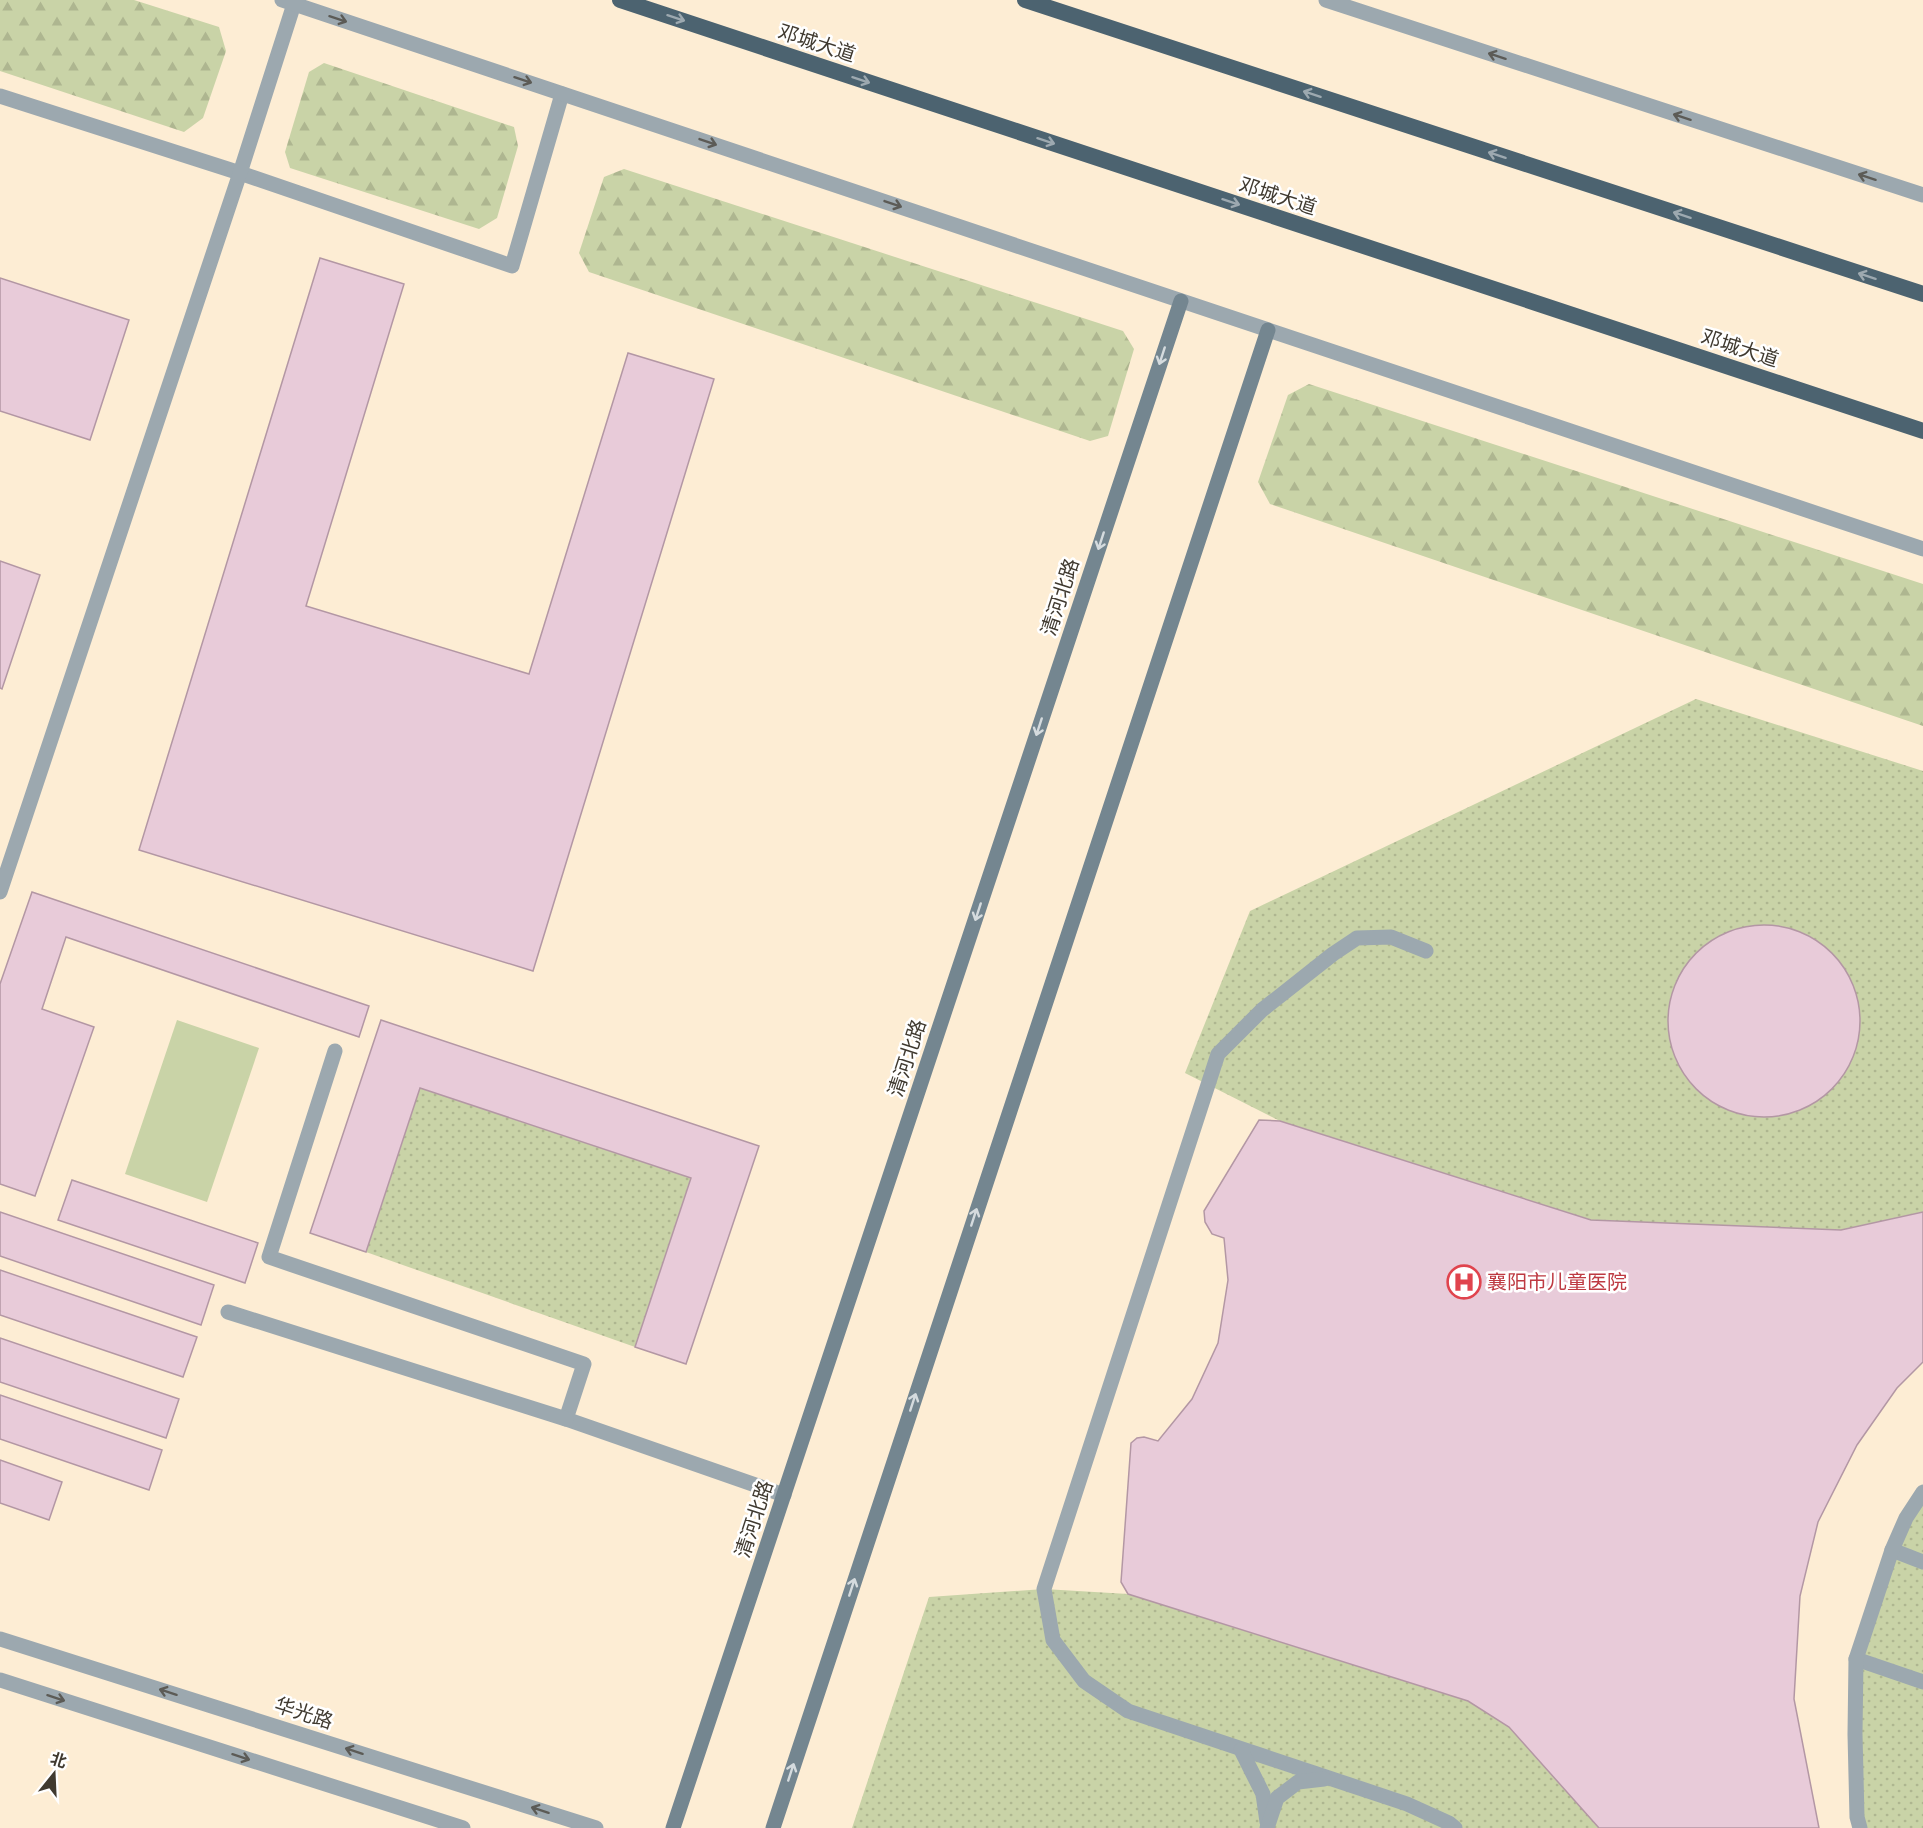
<svg xmlns="http://www.w3.org/2000/svg" width="1923" height="1828" font-family="'Space Grotesk','Noto Sans SC',sans-serif">
	<style>
		.grass { fill: url(#grass-dots) }
		.forest { fill: url(#forest-firs) }
		.pitch { fill: #c9d3a7 }
		.building { fill: #e8cbd9; stroke: #b397a4; stroke-width: 1.5 }
		.lines { fill: none; stroke-linecap: round; stroke-linejoin: round }
		.service { stroke: #9ca8af; stroke-width: 15 }
		.tertiary { stroke: #9ca8af; stroke-width: 15 }
		.secondary { stroke: #748690; stroke-width: 15 }
		.trunk { stroke: #4c6370; stroke-width: 16 }
		.oneway { stroke: #9da9b0 }
		.oneway2 { stroke: #5c5b56 }
		.oneway3 { stroke: #d5dbde }
		.labels { text-anchor: middle; dominant-baseline: central; stroke-width: 5; stroke-linejoin: round; paint-order: stroke }
		.street-label { font-size: 20px; fill: #403a30; stroke: #fff }
		.health-label { font-size: 20px; fill: #be3a42; stroke: #fff; text-anchor: start }
	</style>
	<defs>
		<pattern id="grass-dots" width="8" height="8" patternUnits="userSpaceOnUse" patternTransform="scale(1.5)"><rect width="8" height="8" fill="#c9d3a7"/><path d="M2 2h.1M6 6h.1" fill="none" stroke="#aeb690" stroke-width="1.8" stroke-linecap="round"/></pattern>
		<pattern id="forest-firs" width="22" height="20" patternUnits="userSpaceOnUse" patternTransform="scale(1.5)"><rect width="22" height="20" fill="#c9d3a7"/><path d="M5 1l3.5 6h-7zM16 11l3.5 6h-7z" fill="#aeb690"/></pattern>
	</defs>
	<rect width="100%" height="100%" fill="#fdedd4"/>
	<g class="grass">
		<path d="M1696 699 1923 771V1212L1841 1230 1591 1220 1280 1121 1185 1073 1250 911Z"/>
		<path d="M420 1088 691 1178 635 1347 366 1252Z"/>
		<path d="M1923 1492V1828H1860L1856 1659Z"/>
		<path d="M1044 1589 1128 1594 1468 1701 1509 1727 1599 1828H852L929 1597Z"/>
	</g>
	<g class="forest">
		<path d="M0 0H134L219 27 226 51 203 118 184 132 0 71Z"/>
		<path d="M324 63 514 127 518 146 497 218 479 229 290 168 285 152 309 72Z"/>
		<path d="M624 169 1123 331 1134 349 1108 436 1090 441 589 272 579 253 604 177Z"/>
		<path d="M1309 384 1923 584V726L1270 504 1258 482 1288 395Z"/>
	</g>
	<path class="pitch" d="M177 1020 259 1048 207 1202 125 1174Z"/>
	<g class="building">
		<path d="M320 258 404 284 306 606 529 674 628 353 714 379 533 971 139 850Z"/>
		<path d="M0 278 129 320 90 440 0 411Z"/>
		<path d="M0 561 40 575 2 689 0 688Z"/>
		<path d="M32 892 369 1006 359 1037 66 937 42 1009 94 1027 35 1196 0 1184V984Z"/>
		<circle cx="1764" cy="1021" r="96"/>
		<path d="M381 1020 759 1146 686 1364 635 1347 691 1178 420 1088 366 1252 310 1233Z"/>
		<path d="M1259 1120 1280 1121 1591 1220 1841 1230 1923 1212V1362L1897 1388 1857 1445 1818 1522 1800 1596 1794 1699 1819 1828H1599L1509 1727 1468 1701 1128 1594 1121 1582 1131 1443 1137 1438 1144 1437 1158 1441 1192 1399 1218 1343 1228 1280 1224 1238 1212 1234 1205 1222 1204 1211Z"/>
		<path d="M72 1180 258 1243 245 1283 58 1220Z"/>
		<path d="M0 1212 214 1285 201 1325 0 1256Z"/>
		<path d="M0 1270 197 1337 183 1377 0 1315Z"/>
		<path d="M0 1338 179 1399 166 1438 0 1382Z"/>
		<path d="M0 1395 162 1450 149 1490 0 1439Z"/>
		<path d="M0 1460 62 1482 49 1520 0 1503Z"/>
	</g>
	<g class="lines">
		<g class="service">
			<path d="M0 96 240 173 512 266 562 94"/>
			<path d="M0 892 240 173 294 4"/>
			<path d="M1426 951 1391 937 1357 938 1333 954 1262 1010 1218 1054 1044 1589 1053 1640 1084 1681 1128 1711 1407 1804 1449 1823 1455 1828"/>
			<path d="M335 1051 269 1257 584 1364 566 1419 784 1495"/>
			<path d="M228 1312 566 1419"/>
			<path d="M1892 1550 1923 1562"/>
			<path d="M1856 1659 1923 1682"/>
			<path d="M1241 1750 1263 1794 1267 1822"/>
			<path d="M1267 1828 1277 1798 1298 1782 1324 1779"/>
			<path d="M1860 1828 1857 1817 1855 1734 1856 1659 1892 1550 1906 1518 1923 1492"/>
		</g>
		<g class="tertiary">
			<path d="M282 0 1923 549"/>
			<path d="M1326 0 1923 195"/>
			<path d="M0 1639 596 1828"/>
			<path d="M0 1680 463 1828"/>
		</g>
		<g class="secondary">
			<path d="M673 1828 1181 301"/>
			<path d="M773 1828 1268 330"/>
		</g>
		<g class="trunk">
			<path d="M620 0 1923 431"/>
			<path d="M1025 0 1923 294"/>
		</g>
	</g>
	<defs><path id="oneway-shaft" d="M-6 0H5M1.5-3L5.5 0L1.5 3" fill="none" stroke-width="1.6" stroke-linecap="round" stroke-linejoin="round" transform="scale(1.5)"/></defs>
	<g class="oneway">
		<use href="#oneway-shaft" transform="translate(676 18) rotate(18)"/>
		<use href="#oneway-shaft" transform="translate(861 80) rotate(18)"/>
		<use href="#oneway-shaft" transform="translate(1312 94) rotate(-162)"/>
		<use href="#oneway-shaft" transform="translate(1046 141) rotate(18)"/>
		<use href="#oneway-shaft" transform="translate(1497 155) rotate(-162)"/>
		<use href="#oneway-shaft" transform="translate(1231 202) rotate(18)"/>
		<use href="#oneway-shaft" transform="translate(1682 215) rotate(-162)"/>
		<use href="#oneway-shaft" transform="translate(1867 276) rotate(-162)"/>
	</g>
	<g class="oneway2">
		<use href="#oneway-shaft" transform="translate(338 19) rotate(18)"/>
		<use href="#oneway-shaft" transform="translate(1497 56) rotate(-162)"/>
		<use href="#oneway-shaft" transform="translate(523 80) rotate(18)"/>
		<use href="#oneway-shaft" transform="translate(1682 117) rotate(-162)"/>
		<use href="#oneway-shaft" transform="translate(708 142) rotate(19)"/>
		<use href="#oneway-shaft" transform="translate(1867 177) rotate(-162)"/>
		<use href="#oneway-shaft" transform="translate(893 204) rotate(19)"/>
		<use href="#oneway-shaft" transform="translate(168 1692) rotate(-162)"/>
		<use href="#oneway-shaft" transform="translate(56 1698) rotate(18)"/>
		<use href="#oneway-shaft" transform="translate(354 1751) rotate(-162)"/>
		<use href="#oneway-shaft" transform="translate(241 1757) rotate(18)"/>
		<use href="#oneway-shaft" transform="translate(540 1810) rotate(-162)"/>
	</g>
	<g class="oneway3">
		<use href="#oneway-shaft" transform="translate(1162 356) rotate(108)"/>
		<use href="#oneway-shaft" transform="translate(1101 541) rotate(108)"/>
		<use href="#oneway-shaft" transform="translate(1039 727) rotate(108)"/>
		<use href="#oneway-shaft" transform="translate(978 912) rotate(108)"/>
		<use href="#oneway-shaft" transform="translate(974 1217) rotate(-72)"/>
		<use href="#oneway-shaft" transform="translate(913 1402) rotate(-72)"/>
		<use href="#oneway-shaft" transform="translate(852 1587) rotate(-72)"/>
		<use href="#oneway-shaft" transform="translate(791 1772) rotate(-72)"/>
	</g>
	<defs>
		<g id="hospital-ring" transform="scale(1.725)"><circle r="9.5" fill="#fff" stroke="#e0444e" stroke-width="1.5"/><path d="M-5-5h3v3.5h4V-5h3V5h-3V1.5h-4V5h-3Z" fill="#e0444e"/></g>
	</defs>
	<g fill-rule="evenodd">
		<use href="#hospital-ring" x="1464" y="1282"/>
	</g>
	<g class="labels">
		<g class="street-label">
			<text transform="translate(817 43) rotate(18)">邓城大道</text>
			<text transform="translate(1278 196) rotate(18)">邓城大道</text>
			<text transform="translate(1740 348) rotate(18)">邓城大道</text>
			<text transform="translate(1060 597) rotate(-72)">清河北路</text>
			<text transform="translate(907 1058) rotate(-72)">清河北路</text>
			<text transform="translate(754 1519) rotate(-72)">清河北路</text>
			<text transform="translate(304 1713) rotate(18)">华光路</text>
		</g>
		<g class="health-label">
			<text x="1487" y="1282">襄阳市儿童医院</text>
		</g>
	</g>
	<g transform="translate(54 1774) rotate(18)" stroke="#ffffff" stroke-width="4.5" paint-order="stroke">
	<path d="M0-4.5L10 22L0 15L-10 22Z" fill="#403a30"/>
	<text y="-9" font-size="16" font-weight="bold" text-anchor="middle" fill="#403a30">北</text>
	</g>
</svg>
